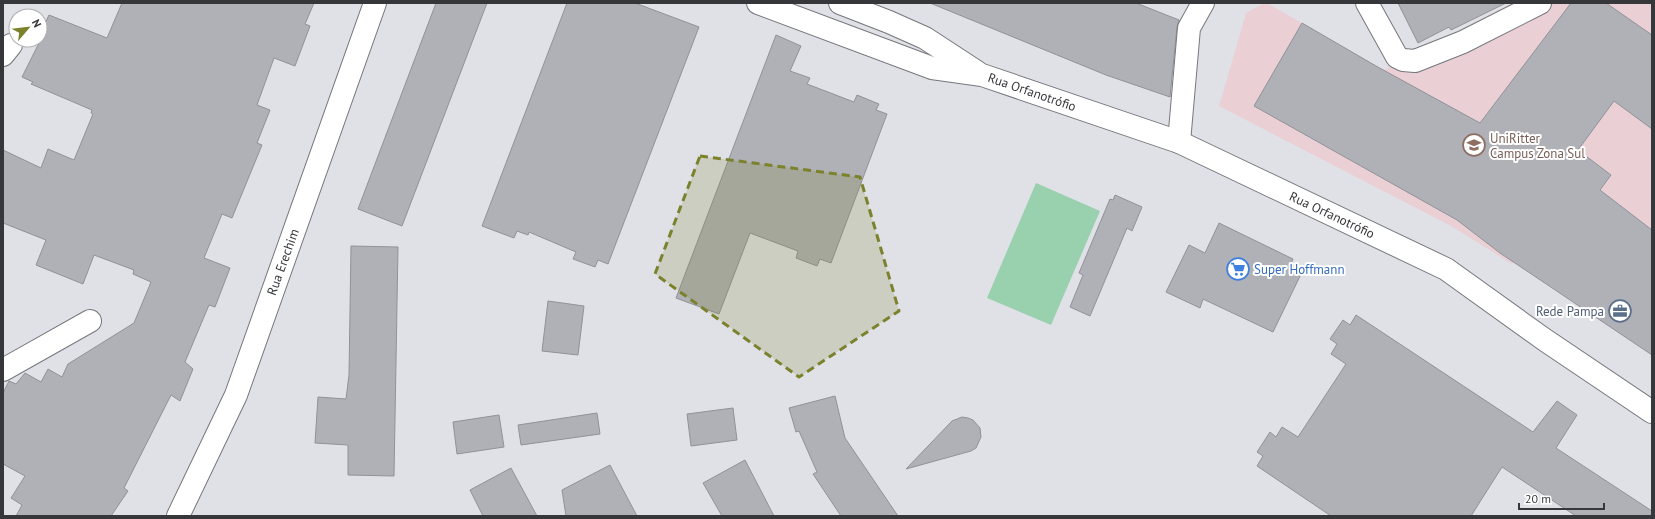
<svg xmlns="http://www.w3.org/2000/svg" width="1655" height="519" font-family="'PT Sans',sans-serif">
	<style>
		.education { fill: #ead0d4 }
		.green { fill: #99d0ae }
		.building { fill: #b0b1b7; stroke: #909297 }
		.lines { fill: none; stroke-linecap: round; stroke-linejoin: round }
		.minor-casing { stroke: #76777d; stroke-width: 24 }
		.minor { stroke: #fff; stroke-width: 22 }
		.marked { fill: #7c812c; fill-opacity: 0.2; stroke: #7c812c; stroke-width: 3; stroke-dasharray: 8 5; stroke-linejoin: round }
		.labels { text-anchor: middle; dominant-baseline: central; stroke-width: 4; stroke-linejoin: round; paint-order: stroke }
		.street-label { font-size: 13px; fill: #36373a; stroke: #fff }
		.education-label { font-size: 13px; fill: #785e54; stroke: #fff; text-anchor: start }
		.shop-label { font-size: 13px; fill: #366cbe; stroke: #fff; text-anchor: start }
		.service-label { font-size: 13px; fill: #4e5e75; stroke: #fff; text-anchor: end }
	</style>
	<rect width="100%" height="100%" fill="#dfe1e7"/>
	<path class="education" d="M1264 3H1267L1384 70 1512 3H1652V245L1569 185 1512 264 1451 226 1219 106 1246 13Z"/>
	<path class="green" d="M1036 183 1100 211 1051 325 987 298Z"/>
	<g class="building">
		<path d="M122 3H314L305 24 310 26 295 66 274 58 257 105 270 110 257 143 262 145 232 218 222 214 204 258 230 268 215 307 209 305 185 362 193 369 180 401 171 395 124 488 128 491 111 516H16L22 505 11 498 25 476 3 464V393L9 381 16 384 25 373 41 382 48 369 62 377 68 364 134 323 151 282 133 274 134 270 94 255 83 284 36 265 46 240 3 223V150L41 168 48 149 74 160 93 114 91 113 92 110 31 84 33 82 22 77 40 41V34L49 15 107 38Z"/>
		<path d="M436 3H487L402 226 358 209Z"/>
		<path d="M567 3H635L699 27 608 264 598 260 595 267 573 259 576 252 529 232 528 235 517 231 514 238 482 226Z"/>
		<path d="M930 3H1136L1179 20 1177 27 1170 97 1106 75Z"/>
		<path d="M1398 3H1506L1451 30 1449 27 1418 43Z"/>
		<path d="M1571 3H1606L1652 35V129L1614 101 1578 150 1611 175 1600 190 1652 230V355L1500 253 1457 220 1254 106 1302 23 1376 66 1480 123Z"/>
		<path d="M776 35 801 46 790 71 810 78 807 84 854 102 857 95 879 104 876 110 887 114 831 263 820 259 817 266 796 258 798 251 750 233 719 314 676 298Z"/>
		<path d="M1115 195 1142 207 1132 231 1127 228 1090 316 1070 307 1083 275 1079 273 1110 199 1113 200Z"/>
		<path d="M1219 223 1293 259 1291 264 1303 270 1273 332 1203 299 1200 308 1166 292 1189 245 1205 253Z"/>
		<path d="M351 246 398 247 394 476 348 475V445L315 443 318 397 346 399 349 375Z"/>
		<path d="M548 301 584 306 578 355 542 351Z"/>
		<path d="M1356 315 1533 432 1557 401 1577 415 1556 448 1652 511V516H1576L1502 467 1471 516H1331L1257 466 1263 456 1257 452 1270 432 1276 437 1282 427 1298 437 1346 364 1331 354 1337 344 1330 339 1343 320 1350 325Z"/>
		<path d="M835 396 845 438 898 516H841L813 474 817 472 799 431 796 432 789 408Z"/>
		<path d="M733 408 737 440 691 446 687 414Z"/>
		<path d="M597 413 600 434 521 445 518 425Z"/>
		<path d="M499 415 504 447 457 454 453 422Z"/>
		<path d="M962 417 968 418 973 420 980 428 981 437 976 448 971 451 906 469 952 421Z"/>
		<path d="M745 460 774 516H722L703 483Z"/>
		<path d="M610 465 637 516H566L562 490Z"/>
		<path d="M511 468 537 516H483L470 490Z"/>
	</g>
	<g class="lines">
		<g class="minor-casing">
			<g id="minor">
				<path d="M758 3 932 68 982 75 1179 142 1446 269 1545 340 1652 412"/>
				<path d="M840 3 889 22 925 38 977 72"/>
				<path d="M1367 3 1397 57 1403 60 1415 61 1463 42 1540 3"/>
				<path d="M3 55 11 45"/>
				<path d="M1179 142 1189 28 1203 3"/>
				<path d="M3 370 90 321"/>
				<path d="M178 516 236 395 375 3"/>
			</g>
		</g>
		<use href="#minor" class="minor"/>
	</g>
	<path class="marked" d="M700 156 860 177 899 311 799 377 655 274Z"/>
	<defs>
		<g id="university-ring" transform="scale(1.15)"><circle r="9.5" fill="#fff" stroke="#8d6e63" stroke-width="1.5"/><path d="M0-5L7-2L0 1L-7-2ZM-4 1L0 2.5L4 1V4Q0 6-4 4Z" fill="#8d6e63"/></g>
		<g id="supermarket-ring" transform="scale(1.15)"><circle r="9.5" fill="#fff" stroke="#3f7fe0" stroke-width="1.5"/><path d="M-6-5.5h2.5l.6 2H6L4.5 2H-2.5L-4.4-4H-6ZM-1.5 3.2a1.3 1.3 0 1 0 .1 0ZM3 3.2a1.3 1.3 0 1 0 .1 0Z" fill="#3f7fe0"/></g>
		<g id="office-ring" transform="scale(1.15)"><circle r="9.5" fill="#fff" stroke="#5c6f8a" stroke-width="1.5"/><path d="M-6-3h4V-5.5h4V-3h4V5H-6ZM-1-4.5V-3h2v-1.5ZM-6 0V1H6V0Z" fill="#5c6f8a"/></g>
	</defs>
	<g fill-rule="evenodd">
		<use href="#university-ring" x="1474" y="145"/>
		<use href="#supermarket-ring" x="1238" y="269"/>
		<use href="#office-ring" x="1620" y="311"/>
	</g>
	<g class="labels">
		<g class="street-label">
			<text transform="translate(1032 92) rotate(19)">Rua Orfanotrófio</text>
			<text transform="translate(1332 215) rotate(25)">Rua Orfanotrófio</text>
			<text transform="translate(283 262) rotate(-70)">Rua Erechim</text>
		</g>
		<g class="education-label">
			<text x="1490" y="138">UniRitter<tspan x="1490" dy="15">Campus Zona Sul</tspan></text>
		</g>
		<g class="shop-label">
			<text x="1254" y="269">Super Hoffmann</text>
		</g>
		<g class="service-label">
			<text x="1604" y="311">Rede Pampa</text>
		</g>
	</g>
	<rect width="1655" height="519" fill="none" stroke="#36373a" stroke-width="8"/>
	<g transform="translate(28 28) rotate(62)"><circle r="19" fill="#ffffff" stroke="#afafb0"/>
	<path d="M0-3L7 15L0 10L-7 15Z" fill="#7c812c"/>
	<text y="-6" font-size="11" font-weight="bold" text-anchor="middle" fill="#36373a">N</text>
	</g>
	<path d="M1519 503v6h85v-6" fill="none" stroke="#36373a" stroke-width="2"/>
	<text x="1525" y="503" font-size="12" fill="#36373a" stroke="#ffffff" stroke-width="3" paint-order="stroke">20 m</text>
</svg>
